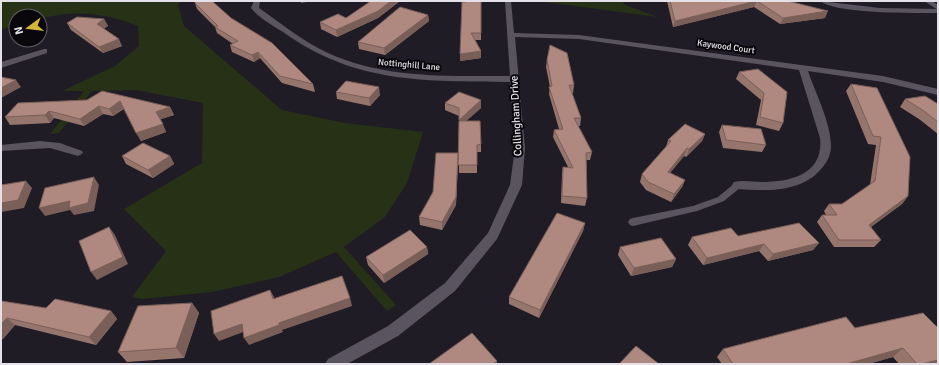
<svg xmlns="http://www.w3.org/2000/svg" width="939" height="365" font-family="Signika,sans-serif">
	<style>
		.green { fill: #273116 }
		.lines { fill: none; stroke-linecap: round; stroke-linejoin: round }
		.service { fill: #595460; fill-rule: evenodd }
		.minor { fill: #595460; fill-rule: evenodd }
		.secondary { fill: #595460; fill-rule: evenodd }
		.wall { fill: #96756d }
		.shaded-wall { fill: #7a5f59 }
		.building { fill: #af887f; stroke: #7a5f59 }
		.labels { text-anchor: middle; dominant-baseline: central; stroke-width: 4; stroke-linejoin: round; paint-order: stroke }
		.far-street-label { font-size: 9px; fill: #e4e1e8; stroke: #09070c }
		.street-label { font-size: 11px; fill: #e4e1e8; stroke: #09070c }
	</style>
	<rect width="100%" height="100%" fill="#201c26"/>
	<g class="green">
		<path d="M9 1H182L178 4 184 26 282 110 345 123 423 132 407 183 385 217 344 247 396 305 387 311 336 252 279 277 212 292 142 299 132 297 166 251 124 209 202 163 203 103 136 90 92 91 59 133 50 134 84 91H62L115 66 139 46 138 26C105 13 75 9 40 19V16H16V26L1 29V3Z"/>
		<path d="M537 1H622L625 5 658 17Z"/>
	</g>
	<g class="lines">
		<path class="service" d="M738 182 741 183 743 185 741 187 724 201 697 211 633 226 630 225 628 222 630 219 633 218 693 206 718 197 735 183Z"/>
		<g class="minor">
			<path d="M254 1H260L259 8 262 10C283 25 304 42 328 53 385 79 448 76 510 76L505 1H511L514 33 579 35 883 76 938 89V95L883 82 808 71C816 95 831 122 831 147 831 155 826 164 821 169 801 193 766 191 738 189L734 188 732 185 734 182C743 180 753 182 762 182 791 182 824 174 820 138L799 70 579 39 515 37 525 148 522 185 497 239 455 291 398 336 347 364H325L328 359 388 326 445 283 488 233 510 185 515 148 510 82C425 81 355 84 283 32 272 25 259 18 251 8Z"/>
			<path d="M820 1 880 8 938 9V13C914 13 836 14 820 1Z"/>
			<path d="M44 49H47V53L1 68V62Z"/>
			<path d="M40 141 60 143 82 151 83 153 78 156 50 148 1 151V145Z"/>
		</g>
		<path class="secondary" d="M924 1H932L938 5V10Z"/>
	</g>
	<g class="wall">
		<path d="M371 1H400L378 18 337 37 321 29 320 22 346 18Z"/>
		<path d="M481 1V40H475L481 51V58L460 61Z"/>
		<path d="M667 1H795L792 2 825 18 780 24 754 7 673 27Z"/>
		<path d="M195 3 231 18 313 84 315 92 282 83 260 58 254 62 232 52 230 45 233 44 217 33 215 27 197 9Z"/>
		<path d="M428 15 429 21 385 55 359 49 358 42Z"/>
		<path d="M104 19 108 26 103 29 122 46 103 53 71 30 67 23Z"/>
		<path d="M547 60 574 85 573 93H572L581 118 580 126H578L592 152 590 160H586L587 198 585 206 561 203 562 175 563 167H568L553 137 554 130 559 129 549 94 550 87 546 67Z"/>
		<path d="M758 69 783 123 779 131 756 125 761 100 736 79 739 72Z"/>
		<path d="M851 84 877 88 908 196 902 204 871 227 881 240 874 247H834L817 222 822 215H826L824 211 829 204H842L870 185 876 145 868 144 846 91Z"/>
		<path d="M336 92 380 95 370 106 337 99Z"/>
		<path d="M905 99 938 104V134L919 119 900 107Z"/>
		<path d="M87 100 170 107 174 115 160 119 166 132 141 141 124 109 113 116 103 114 84 126 54 118 50 123 10 125 5 117Z"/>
		<path d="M481 100V108L466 121 481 144V152H477V173H459V116L445 110V103Z"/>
		<path d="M722 125 766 145 762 152 723 148 719 132Z"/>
		<path d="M705 134 702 141 686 157 684 156 670 173 685 180 682 187 671 202 646 190 640 182 642 174 666 147 668 140Z"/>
		<path d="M122 156H170L174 164 153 178 126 164Z"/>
		<path d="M458 161 456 205 442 230 420 225 419 217Z"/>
		<path d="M585 223 583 231 539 318 509 304V297Z"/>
		<path d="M738 236 819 243 813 250 768 261 759 251 703 265 688 245 692 237Z"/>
		<path d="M427 247 428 254 384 283 368 265 366 257Z"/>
		<path d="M620 247 676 259 672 267 631 276 618 255Z"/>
		<path d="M1 301 46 308 111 311 117 319 96 345 15 325 3 339H1Z"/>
		<path d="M192 303 199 313 184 358 127 362 118 352Z"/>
		<path d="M923 313 938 364H899L893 357 868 364H722L717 357 723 349 855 328Z"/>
	</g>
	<g class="shaded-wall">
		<path d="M301 1H312L301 3Z"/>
		<path d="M391 1H400L378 18 337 37 336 30Z"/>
		<path d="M757 1 754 7 673 27 675 21Z"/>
		<path d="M828 11 825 18 780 24 783 18Z"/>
		<path d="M428 15 429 21 385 55 384 48Z"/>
		<path d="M104 19 108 26 100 31 97 24Z"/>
		<path d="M119 39 122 46 103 53 99 47Z"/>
		<path d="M481 51V58L460 61V54Z"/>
		<path d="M258 52 260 58 254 62 252 55Z"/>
		<path d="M16 80 21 87 1 98V88Z"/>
		<path d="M379 87 380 95 370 106 369 98Z"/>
		<path d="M481 100V108L459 127V120Z"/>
		<path d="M120 101 124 108 113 116 109 109Z"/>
		<path d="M99 106 103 114 84 126 80 119Z"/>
		<path d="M170 107 174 115 159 120 156 112Z"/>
		<path d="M49 111 54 118 50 123 45 115Z"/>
		<path d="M163 124 166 132 141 141 136 133Z"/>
		<path d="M705 134 702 141 686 157 689 149Z"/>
		<path d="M687 148 684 156 665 179 668 172Z"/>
		<path d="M458 153 456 205 442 230V222Z"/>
		<path d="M170 156 174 164 153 178 148 170Z"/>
		<path d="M94 177 99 185 94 211 74 215 70 210 45 216 39 208 70 201Z"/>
		<path d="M685 180 682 187 671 202 674 194Z"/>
		<path d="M26 181 32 188 24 208 1 212V203Z"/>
		<path d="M908 196 902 204 863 232 869 225Z"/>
		<path d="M585 223 583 231 539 318 540 310Z"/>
		<path d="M109 227 115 235 128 264 97 280 91 272Z"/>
		<path d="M819 243 813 250 768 261 773 254Z"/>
		<path d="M764 244 759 251 703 265 707 258Z"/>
		<path d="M427 247 428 254 384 283 383 275Z"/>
		<path d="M676 259 672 267 631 276 634 268Z"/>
		<path d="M270 290 274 297 276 307 273 299Z"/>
		<path d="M350 298 352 306 282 330 283 332 249 345 244 338 279 323Z"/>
		<path d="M192 303 199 313 184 358 176 348Z"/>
		<path d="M111 311 117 319 96 345 89 337Z"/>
		<path d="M7 318 15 325 3 339 1 337V324Z"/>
		<path d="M242 324 246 331 219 341 214 334Z"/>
		<path d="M903 348 893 357 868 364H846Z"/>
		<path d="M938 360V364H921Z"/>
		<path d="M497 361V364H493Z"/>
	</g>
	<g class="building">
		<path d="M195 1H212L231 18 272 43 313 84 280 76 258 52 252 55 230 45 238 41 215 27 218 26 195 3Z"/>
		<path d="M371 1H391L378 11 336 30 320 22 338 14 346 18Z"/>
		<path d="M466 1H481V33H471L481 51 460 54 462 2H466Z"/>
		<path d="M670 1H756L675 21Z"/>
		<path d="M757 1H788L828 11 783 18Z"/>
		<path d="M400 7 428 15 384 48 358 42Z"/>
		<path d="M77 17 104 19 97 24 119 39 99 47 67 23Z"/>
		<path d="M550 45 567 53 574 85H569L581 118H574L592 152 586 153 587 198 562 196 563 167 573 168 554 130 563 129 549 87 552 86 547 60Z"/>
		<path d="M758 69 787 92 783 123 760 117 764 93 739 72Z"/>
		<path d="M1 77 16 80 1 88Z"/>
		<path d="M346 81 379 87 369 98 336 92Z"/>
		<path d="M851 84 877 88 910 157 908 196 869 225 881 240H839L822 215H837L829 204H842L875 181 881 137 873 136Z"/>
		<path d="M102 91 170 107 156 112 163 124 136 133 120 101 109 109 99 106 80 119 49 111 45 115 5 117 18 103 87 100Z"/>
		<path d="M459 92 481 100 459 120V108L445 103Z"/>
		<path d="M925 96 938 104V122L924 111 905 99Z"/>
		<path d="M459 121H480L481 144 477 145V165H458Z"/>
		<path d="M685 124 705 134 689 149 687 148 668 172 685 180 674 194 648 182 642 174 671 141 668 140Z"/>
		<path d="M722 125 761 129 766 145 726 140Z"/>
		<path d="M143 143 170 156 148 170 122 156Z"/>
		<path d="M436 153H458L456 197 442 222 419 217 433 192Z"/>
		<path d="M94 177 88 203 69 208 70 201 39 208 45 188Z"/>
		<path d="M26 181 18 200 1 203V185Z"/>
		<path d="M557 213 585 223 540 310 509 297Z"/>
		<path d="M799 223 819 243 773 254 764 244 707 258 692 237 731 228 738 236Z"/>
		<path d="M109 227 123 257 91 272 79 241Z"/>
		<path d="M410 230 427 247 383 275 366 257Z"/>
		<path d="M661 238 676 259 634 268 620 247Z"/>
		<path d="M342 276 350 298 279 323V325L244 338 242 324 214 334 211 311 270 290 273 299Z"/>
		<path d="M55 299 111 311 89 337 7 318 1 324V301L46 308Z"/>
		<path d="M192 303 176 348 118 352 138 306Z"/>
		<path d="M923 313 938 328V360L921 364H917L903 348 846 364H733L723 349 846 317 855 328Z"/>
		<path d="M472 333 497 361 493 364H429Z"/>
		<path d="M636 346 659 364H619Z"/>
	</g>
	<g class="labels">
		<g class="far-street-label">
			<text transform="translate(726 47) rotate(8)">Kaywood Court</text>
			<text transform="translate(409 65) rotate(5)">Nottinghill Lane</text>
		</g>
		<g class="street-label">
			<text transform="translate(516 116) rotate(-93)">Collingham Drive</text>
		</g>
	</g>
	<rect width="939" height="365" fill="none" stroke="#e4e1e8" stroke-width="4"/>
	<g transform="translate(28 28) rotate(255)"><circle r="19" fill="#09070c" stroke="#615e64"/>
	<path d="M0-3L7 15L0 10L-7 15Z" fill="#d5b535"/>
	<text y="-6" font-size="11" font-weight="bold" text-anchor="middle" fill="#e4e1e8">N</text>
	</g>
</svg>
